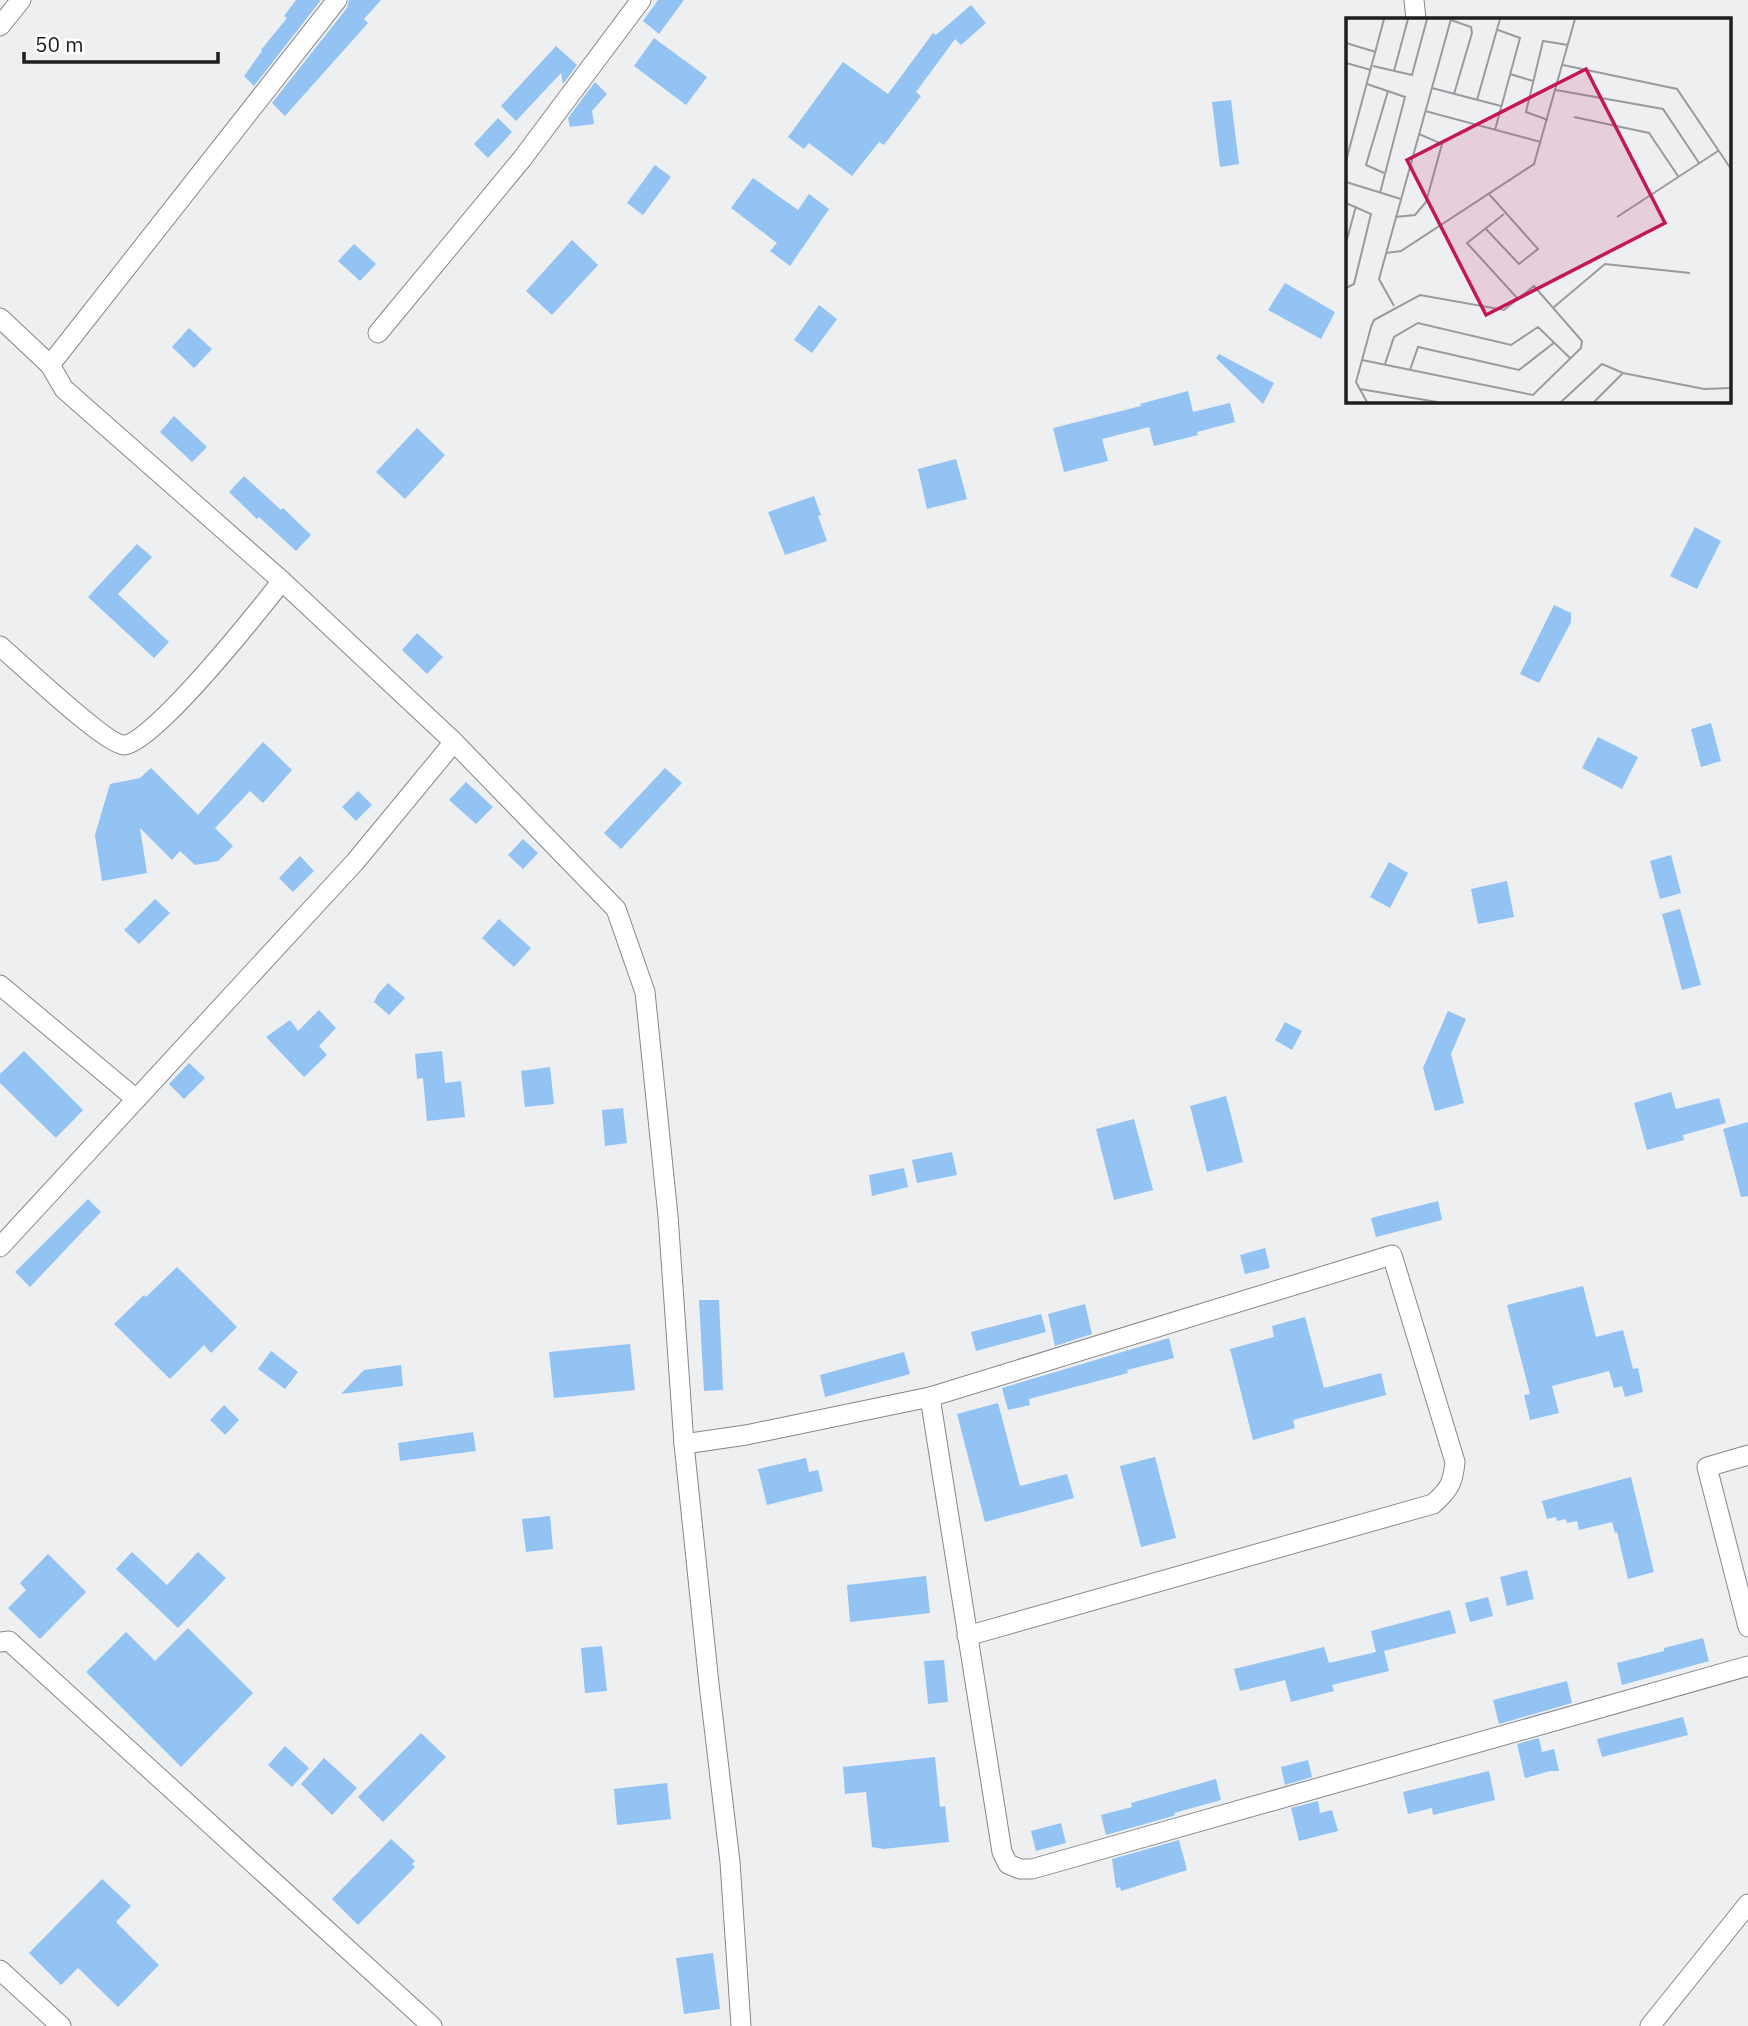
<svg xmlns="http://www.w3.org/2000/svg" width="1748" height="2026" font-family="'IBM Plex Sans',sans-serif">
	<style>
		.building { fill: #92c3f3 }
		.lines { fill: none; stroke-linecap: round; stroke-linejoin: round }
		.street-casing { stroke: #85878a; stroke-width: 21 }
		.street { stroke: #fff; stroke-width: 19 }
		.inset-road { fill: none; stroke: #9a9b9d; stroke-width: 2 }
		.view { fill: #c2185b; fill-opacity: 0.15; stroke: #c2185b; stroke-width: 3.5 }
		.inset-edge { fill: none; stroke: #1d1e1f; stroke-width: 3.5 }
	</style>
	<rect width="100%" height="100%" fill="#edeff1"/>
	<g class="building">
		<path d="M296 0H321L254 86 244 76 262 51 261 50 287 18 284 16Z"/>
		<path d="M349 0H381L364 19 368 23 285 116 272 103 347 8Z"/>
		<path d="M658 0H684L659 34 643 21Z"/>
		<path d="M971 5 986 23 961 45 955 39 916 92 921 96 884 145 879 142 852 176 809 143 804 149 788 137 843 62 888 94 933 33 936 35Z"/>
		<path d="M654 38 707 77 686 105 634 66Z"/>
		<path d="M556 46 577 65 563 84 561 73 516 121 501 106Z"/>
		<path d="M595 82 607 94 592 111 594 124 570 127 568 118Z"/>
		<path d="M1231 100 1239 164 1220 167 1212 102Z"/>
		<path d="M498 118 512 132 488 158 474 144Z"/>
		<path d="M655 165 671 177 643 215 627 203Z"/>
		<path d="M753 178 798 210 809 194 829 209 790 266 770 251 777 243 731 208Z"/>
		<path d="M572 240 598 265 552 315 526 291Z"/>
		<path d="M354 244 376 264 360 281 338 261Z"/>
		<path d="M1285 283 1335 312 1321 339 1268 310Z"/>
		<path d="M819 305 837 319 812 353 794 340Z"/>
		<path d="M189 328 212 349 194 368 172 347Z"/>
		<path d="M1219 354 1274 383 1263 404 1216 358Z"/>
		<path d="M1188 391 1193 412 1230 403 1235 422 1197 432 1198 435 1154 446 1149 427 1102 439 1108 461 1064 472 1053 428 1141 406 1140 404Z"/>
		<path d="M174 416 207 447 192 462 160 432Z"/>
		<path d="M417 428 445 455 405 499 376 472Z"/>
		<path d="M956 459 967 499 927 509 918 469Z"/>
		<path d="M244 476 281 510 283 508 311 535 296 551 259 517 257 519 229 492Z"/>
		<path d="M814 496 821 515 818 516 827 541 785 555 768 512Z"/>
		<path d="M1695 527 1721 541 1697 589 1670 576Z"/>
		<path d="M137 544 152 557 118 594 169 642 154 658 88 597Z"/>
		<path d="M1554 605 1571 613V622L1539 683 1520 674Z"/>
		<path d="M417 633 443 657 427 674 402 650Z"/>
		<path d="M1711 723 1721 761 1701 767 1691 729Z"/>
		<path d="M1598 737 1638 757 1622 789 1582 768Z"/>
		<path d="M263 742 292 770 263 803 250 791 215 828 233 846 218 861 195 865 180 851 172 860 140 828 147 873 102 881 95 835 110 784 140 778 151 768 198 815Z"/>
		<path d="M665 768 682 783 621 849 604 833Z"/>
		<path d="M466 782 493 807 476 824 449 800Z"/>
		<path d="M358 791 372 805 356 821 342 807Z"/>
		<path d="M523 839 538 853 523 869 508 855Z"/>
		<path d="M1671 855 1681 893 1660 899 1650 861Z"/>
		<path d="M300 856 314 871 293 892 279 878Z"/>
		<path d="M1389 862 1408 873 1390 908 1370 897Z"/>
		<path d="M1507 881 1514 917 1478 924 1471 889Z"/>
		<path d="M155 899 170 913 139 944 124 930Z"/>
		<path d="M1680 909 1701 985 1682 990 1662 914Z"/>
		<path d="M499 919 531 948 514 967 482 938Z"/>
		<path d="M388 983 405 998 389 1015 374 1002 378 994Z"/>
		<path d="M319 1010 336 1028 319 1046 327 1055 304 1077 266 1037 290 1020 298 1031Z"/>
		<path d="M1448 1011 1466 1019 1451 1054 1464 1103 1435 1111 1423 1068Z"/>
		<path d="M1285 1022 1302 1031 1292 1050 1275 1040Z"/>
		<path d="M24 1051 83 1110 56 1138 0 1083V1074Z"/>
		<path d="M442 1051 445 1083 461 1081 465 1117 427 1121 423 1078 417 1079 415 1054Z"/>
		<path d="M189 1063 205 1078 184 1099 169 1084Z"/>
		<path d="M550 1067 554 1104 525 1107 521 1071Z"/>
		<path d="M1671 1092 1676 1109 1719 1098 1726 1123 1683 1135 1684 1140 1647 1150 1634 1103Z"/>
		<path d="M1226 1096 1243 1162 1207 1172 1190 1106Z"/>
		<path d="M623 1108 627 1143 605 1146 602 1110Z"/>
		<path d="M1134 1119 1153 1190 1114 1200 1096 1129Z"/>
		<path d="M1748 1122V1196L1741 1197 1723 1129Z"/>
		<path d="M952 1152 957 1175 917 1183 912 1160Z"/>
		<path d="M904 1168 908 1187 872 1196 869 1175Z"/>
		<path d="M88 1199 101 1212 30 1287 15 1272Z"/>
		<path d="M1438 1201 1442 1220 1376 1237 1371 1218Z"/>
		<path d="M1265 1248 1270 1268 1245 1274 1240 1255Z"/>
		<path d="M177 1267 237 1327 211 1353 204 1345 170 1379 114 1324 144 1295 146 1297Z"/>
		<path d="M1583 1286 1596 1337 1623 1330 1633 1369 1638 1368 1643 1392 1625 1397 1622 1386 1614 1388 1609 1371 1552 1386 1559 1413 1530 1420 1524 1395 1530 1394 1507 1305Z"/>
		<path d="M699 1300H719L723 1390 704 1391Z"/>
		<path d="M1085 1304 1092 1334 1055 1346 1048 1314Z"/>
		<path d="M1041 1314 1046 1332 976 1351 971 1332Z"/>
		<path d="M1305 1317 1324 1388 1381 1373 1386 1395 1293 1420 1295 1428 1253 1440 1230 1349 1274 1337 1272 1326Z"/>
		<path d="M1169 1338 1174 1358 1127 1370 1128 1373 1029 1399 1030 1405 1008 1410 1002 1388Z"/>
		<path d="M630 1344 635 1390 554 1398 549 1352Z"/>
		<path d="M271 1351 298 1372 285 1389 258 1369Z"/>
		<path d="M904 1352 910 1374 825 1397 820 1375Z"/>
		<path d="M401 1365 403 1386 341 1394 364 1370Z"/>
		<path d="M998 1403 1020 1486 1067 1474 1074 1498 985 1522 957 1414Z"/>
		<path d="M224 1405 239 1420 225 1435 210 1420Z"/>
		<path d="M473 1432 476 1451 400 1461 398 1443Z"/>
		<path d="M1155 1457 1176 1538 1141 1547 1120 1466Z"/>
		<path d="M806 1458 809 1472 818 1470 823 1491 767 1505 758 1469Z"/>
		<path d="M1631 1477 1654 1572 1628 1579 1617 1532 1615 1533 1612 1522 1579 1530 1577 1521 1567 1523 1566 1519 1557 1521 1556 1517 1547 1519 1542 1501Z"/>
		<path d="M550 1516 553 1549 526 1552 522 1519Z"/>
		<path d="M132 1552 167 1585 198 1552 226 1578 178 1628 116 1569Z"/>
		<path d="M48 1554 86 1592 40 1639 8 1608 26 1590 20 1583Z"/>
		<path d="M1527 1570 1534 1599 1507 1606 1500 1577Z"/>
		<path d="M926 1576 930 1613 850 1622 847 1585Z"/>
		<path d="M1488 1597 1493 1616 1470 1622 1465 1603Z"/>
		<path d="M1450 1610 1456 1633 1384 1651 1389 1671 1332 1685 1334 1691 1291 1702 1285 1680 1240 1691 1234 1669 1324 1647 1329 1663 1376 1652 1371 1631Z"/>
		<path d="M188 1628 253 1693 181 1767 86 1672 126 1632 155 1661Z"/>
		<path d="M1703 1638 1709 1661 1622 1685 1617 1663 1664 1651V1648Z"/>
		<path d="M602 1646 607 1691 585 1693 581 1648Z"/>
		<path d="M944 1660 948 1702 928 1704 924 1661Z"/>
		<path d="M1567 1681 1572 1703 1499 1724 1493 1700Z"/>
		<path d="M1683 1717 1688 1735 1602 1757 1597 1739Z"/>
		<path d="M421 1733 446 1757 383 1822 358 1797Z"/>
		<path d="M1539 1738 1542 1752 1554 1749 1559 1771H1550L1525 1778 1517 1744Z"/>
		<path d="M285 1746 309 1768 292 1787 268 1765Z"/>
		<path d="M935 1757 940 1807 945 1806 949 1842 883 1849 872 1847 866 1792 845 1794 843 1767Z"/>
		<path d="M324 1758 357 1788 332 1815 301 1784Z"/>
		<path d="M1308 1760 1312 1777 1285 1785 1281 1767Z"/>
		<path d="M1489 1771 1495 1800 1433 1815 1432 1808 1408 1814 1403 1792Z"/>
		<path d="M1216 1779 1221 1800 1174 1813 1175 1815 1173 1816 1106 1835 1101 1815 1132 1807 1131 1803Z"/>
		<path d="M667 1783 671 1819 617 1825 614 1789Z"/>
		<path d="M1318 1801 1320 1813 1332 1810 1338 1831 1299 1841 1291 1808Z"/>
		<path d="M1061 1823 1066 1843 1036 1851 1031 1831Z"/>
		<path d="M391 1839 415 1861 412 1864 415 1867 358 1925 332 1899Z"/>
		<path d="M1179 1840 1187 1870 1121 1891 1120 1887 1116 1888 1112 1859Z"/>
		<path d="M102 1879 131 1906 116 1922 159 1965 118 2007 78 1968 61 1985 29 1953Z"/>
		<path d="M713 1953 720 2009 684 2014 676 1958Z"/>
	</g>
	<g class="lines">
		<g class="street-casing">
			<g id="street">
				<path d="M1414 0 1416 19"/>
				<path d="M0 26 21 0"/>
				<path d="M0 318 50 365 64 389 282 581 454 742 616 909 645 992 668 1216 684 1444 709 1684 730 1862 741 2026"/>
				<path d="M378 333 522 159 641 0"/>
				<path d="M50 365 337 0"/>
				<path d="M0 646C19 662 106 745 124 745 154 743 260 609 282 581"/>
				<path d="M0 985 136 1099"/>
				<path d="M0 1247 355 862 454 742"/>
				<path d="M930 1397 1002 1852 1008 1864 1020 1869H1032L1748 1666"/>
				<path d="M684 1444 746 1435 930 1397 1392 1255 1455 1462C1453 1483 1449 1490 1433 1504L967 1636"/>
				<path d="M1748 1455 1707 1467 1748 1627"/>
				<path d="M0 1642 9 1641 432 2026"/>
				<path d="M0 1970 61 2026"/>
				<path d="M1650 2026 1748 1904"/>
			</g>
		</g>
		<use href="#street" class="street"/>
	</g>
	<g transform="translate(1346 18)">
		<rect width="385" height="385" fill="#edeff1"/>
		<path class="inset-road" d="M105 2 125 9 126 15 108 76M0 25 30 34M0 45 25 52M217 47 331 71 385 151M27 48 66 57 81 1M48 53 62 1M164 56 187 63M21 66 59 79 34 175M86 70 155 88M210 72 317 91 353 145M131 82 154 1M79 93 195 124M228 99 303 115 332 158M202 102 180 94 197 23 222 27M149 112 174 20 152 12M0 143 38 1M38 155 20 147 42 73M0 164 55 181M0 185 25 196 8 266 0 270M158 196 121 225 172 281M49 199 69 197 80 184 96 126 73 116M271 199 372 133M139 210 173 246 192 231 143 176M0 225 10 188M40 235 55 233 188 146 229 1M48 288 33 261 105 1M208 289 259 246 344 255M16 342 187 377 235 330 236 323 188 268 158 292 74 277 28 302 25 309 10 364 21 384M39 346 48 319 72 305 165 327 192 309 225 341M64 352 72 329 173 352 209 324M14 371 91 384M215 384 256 346 277 355 358 371 385 370M248 384 277 355"/>
		<path class="view" d="M240 51 319 205 140 297 61 142Z"/>
		<rect width="385" height="385" class="inset-edge"/>
	</g>
	<path d="M24 52v10h194v-10" fill="none" stroke="#1d1e1f" stroke-width="3.5"/>
	<text x="35" y="52" font-size="21" fill="#1d1e1f" stroke="#ffffff" stroke-width="5" paint-order="stroke">50 m</text>
</svg>
